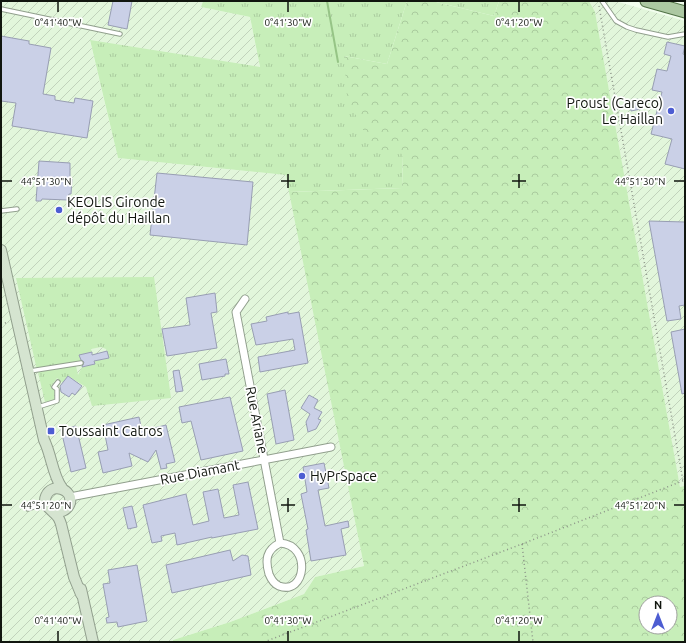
<svg xmlns="http://www.w3.org/2000/svg" width="686" height="643" font-family="Ubuntu,sans-serif">
	<style>
		.industrial { fill: url(#industrial-furrows) }
		.grass { fill: url(#grass-tufts) }
		.forest { fill: url(#forest-crowns); fill-rule: evenodd }
		.lines { fill: none; stroke-linecap: round; stroke-linejoin: round }
		.stream { stroke: #96c486; stroke-width: 2 }
		.building { fill: #cad0e7; stroke: #989eb3 }
		.lane-casing { stroke: #919f8d; stroke-width: 5.5 }
		.street-casing { stroke: #919f8d; stroke-width: 9 }
		.secondary-casing { stroke: #919f8d; stroke-width: 12 }
		.primary-casing { stroke: #517246; stroke-width: 13 }
		.path { stroke: #8c9488; stroke-width: 1.5; stroke-dasharray: 1 3; stroke-linecap: butt }
		.lane { stroke: #fff; stroke-width: 3.5 }
		.street { stroke: #fff; stroke-width: 7 }
		.secondary { stroke: #d5e4d0; stroke-width: 10 }
		.primary { stroke: #acc8a2; stroke-width: 11 }
		.ticks { fill: none; stroke: #11160f; stroke-width: 1.5 }
		.poi-dot { fill: #4d5dd2; stroke: #fff; stroke-width: 1.5 }
		.labels { text-anchor: middle; dominant-baseline: central; stroke-width: 3.5; stroke-linejoin: round; paint-order: stroke }
		.poi-label { font-size: 14px; fill: #11160f; stroke: #fff; text-anchor: start }
		.street-label { font-size: 14px; fill: #11160f; stroke: #fff }
		.ticks-label { font-size: 10px; text-anchor: middle; fill: #11160f; stroke: #fff; stroke-width: 3.5; stroke-linejoin: round; paint-order: stroke }
	</style>
	<defs>
		<pattern id="industrial-furrows" width="10" height="10" patternUnits="userSpaceOnUse"><rect width="10" height="10" fill="#e2f6db"/><path d="M-1 1l2-2M0 10L10 0M9 11l2-2" fill="none" stroke="#c1d2bb"/></pattern>
		<pattern id="grass-tufts" width="24" height="20" patternUnits="userSpaceOnUse"><rect width="24" height="20" fill="#c7eeb9"/><path d="M3 7l-1-3M5 7V3M7 7l1-3M15 17l-1-3M17 17v-4M19 17l1-3" fill="none" stroke="#aacb9e"/></pattern>
		<pattern id="forest-crowns" width="20" height="18" patternUnits="userSpaceOnUse"><rect width="20" height="18" fill="#c7eeb9"/><path d="M2 6a3 3 0 1 1 6 0M12 15a3 3 0 1 1 6 0" fill="none" stroke="#aacb9e"/></pattern>
	</defs>
	<rect width="100%" height="100%" fill="#f2feee"/>
	<g class="industrial">
		<path d="M1 1H203L201 7 250 17 260 68 90 41 118 158 287 175 364 566 315 577 304 594 230 622 173 640V642H1Z"/>
		<path d="M589 1H615L685 21V486L680 488 595 13Z"/>
	</g>
	<g class="grass">
		<path d="M203 1H407L387 64 344 56 403 154 402 188 289 192 286 175 118 158 90 40 260 67 250 17 201 7Z"/>
		<path d="M432 1H499L494 16Z"/>
		<path d="M154 277 171 398 92 406 86 387 68 376 63 383 57 378 51 386 54 389V400L45 402 38 372 76 366 78 375 82 367 95 364 94 359 101 360 109 358 106 349 101 347 91 349 92 352 80 355 81 363 37 370 16 278Z"/>
	</g>
	<path class="forest" d="M407 1H432L494 16 499 1H589L595 12 680 487 685 486V642H173V640L230 622 304 594 315 577 364 566 289 192 402 188 403 154 374 151 347 98 344 56 387 64ZM646 603H670V627H646Z"/>
	<g class="lines">
		<path class="stream" d="M327 1 338 62"/>
	</g>
	<g class="building">
		<path d="M113 1H132L127 29 108 25Z"/>
		<path d="M1 36 29 41V44L51 48 43 94 55 96V100L74 103 75 98 93 101 87 138 12 126 16 103 1 101Z"/>
		<path d="M667 42 685 46 683 54 685 55V169L665 164 672 139 651 134 662 92 652 90 657 69 667 71 671 56 664 54Z"/>
		<path d="M638 99 641 109 631 111 630 101Z"/>
		<path d="M39 161 70 163V179H72L71 194H69L68 200 42 199 41 201H36Z"/>
		<path d="M157 173 253 182 247 245 150 235Z"/>
		<path d="M649 221 685 222V305L679 306 681 319 667 321Z"/>
		<path d="M215 293 217 312 211 313 217 348 167 356 162 329 190 325 186 298Z"/>
		<path d="M288 312V314L299 312 308 363 260 372 258 357 295 350 293 339 256 345 251 324 267 321 266 317Z"/>
		<path d="M685 329V393L682 394 671 332Z"/>
		<path d="M107 351 109 358 94 361 95 364 82 367 84 362 81 360 79 355 92 352V355Z"/>
		<path d="M226 359 229 374H225V376L202 380 199 364Z"/>
		<path d="M179 370 183 391 176 392 173 371Z"/>
		<path d="M68 376 82 386 75 395 72 393 69 397 61 392 60 386Z"/>
		<path d="M285 390 294 440 276 444 267 394Z"/>
		<path d="M309 395 318 400 314 408 322 412 318 419 321 420 316 429 308 432 306 422 310 414 301 408Z"/>
		<path d="M230 397 243 451 201 460 191 421 182 423 179 407Z"/>
		<path d="M139 417 142 431 166 425 175 462 166 464 167 468 161 469 156 450 148 462 129 453 132 466 103 473 98 452 108 450 103 425Z"/>
		<path d="M76 426 86 468 71 472 61 430Z"/>
		<path d="M324 463 329 488 318 490 325 526 348 521 349 527 341 529 346 555 311 561 306 530 308 529 301 494 307 492 303 467Z"/>
		<path d="M248 482 258 529 212 538V537L177 545 175 533 161 536 162 541 152 543 143 505 186 494 193 525 209 521 203 492 218 489 224 518 239 515 233 485Z"/>
		<path d="M132 506 137 527 128 529 123 508Z"/>
		<path d="M230 550 233 561 242 555 248 556 251 575 172 593 166 565Z"/>
		<path d="M137 565 147 621 118 627 117 622 107 623 106 618 109 617 103 584 110 583 108 570Z"/>
	</g>
	<g class="lines">
		<g class="lane-casing">
			<g id="lane">
				<path d="M602 1 616 21 627 27 636 30 668 37 685 34"/>
				<path d="M1 9 120 34"/>
				<path d="M1 211 17 209"/>
				<path d="M30 371 81 363"/>
				<path d="M38 407 57 401V389L54 387 58 382"/>
				<path d="M28 509 45 503"/>
			</g>
		</g>
		<g class="street-casing">
			<g id="street">
				<path d="M245 299 236 312 280 543C266 550 265 560 269 574 271 579 274 584 279 586 306 596 312 545 280 543"/>
				<path d="M70 497 331 447"/>
			</g>
		</g>
		<g class="secondary-casing">
			<g id="secondary">
				<path d="M1 250 44 440C52 456 52 474 62 488"/>
				<path d="M52 511C60 513 67 511 70 503 73 489 52 482 46 496 42 505 52 510 57 516 59 518 60 521 61 524L74 577 81 594"/>
				<path d="M81 589 93 642"/>
			</g>
		</g>
		<g class="primary-casing">
			<path id="primary" d="M646 1 685 12"/>
		</g>
		<g class="path">
			<path d="M599 6 683 481"/>
			<path d="M1 324 9 322"/>
			<path d="M522 544 533 642"/>
			<path d="M264 642 522 544 685 480"/>
		</g>
		<use href="#lane" class="lane"/>
		<use href="#street" class="street"/>
		<use href="#secondary" class="secondary"/>
		<use href="#primary" class="primary"/>
	</g>
	<path class="ticks" d="M58 2V12M288 2V12M519 2V12M288 174V188M519 174V188M2 181H12M281 181H295M512 181H526M674 181H684M288 498V512M519 498V512M2 505H12M281 505H295M512 505H526M674 505H684M58 631V641M288 631V641M519 631V641"/>
	<g class="poi-dot">
		<circle cx="671" cy="111" r="4"/>
		<circle cx="59" cy="210" r="4"/>
		<rect x="47" y="427" width="8" height="8" rx="2"/>
		<circle cx="302" cy="476" r="4"/>
	</g>
	<g class="labels">
		<g class="poi-label">
			<text x="663" y="103" text-anchor="end">Proust (Careco)<tspan x="663" dy="16">Le Haillan</tspan></text>
			<text x="67" y="202">KEOLIS Gironde<tspan x="67" dy="16">dépôt du Haillan</tspan></text>
			<text x="59" y="431">Toussaint Catros</text>
			<text x="310" y="476">HyPrSpace</text>
		</g>
		<g class="street-label">
			<text transform="translate(257 420) rotate(79)">Rue Ariane</text>
			<text transform="translate(200 472) rotate(-11)">Rue Diamant</text>
		</g>
	</g>
	<g class="ticks-label">
		<text x="58" y="26">0°41'40"W</text>
		<text x="288" y="26">0°41'30"W</text>
		<text x="519" y="26">0°41'20"W</text>
		<text x="46" y="185">44°51'30"N</text>
		<text x="640" y="185">44°51'30"N</text>
		<text x="46" y="509">44°51'20"N</text>
		<text x="640" y="509">44°51'20"N</text>
		<text x="58" y="624">0°41'40"W</text>
		<text x="288" y="624">0°41'30"W</text>
		<text x="519" y="624">0°41'20"W</text>
	</g>
	<rect width="686" height="643" fill="none" stroke="#11160f" stroke-width="4"/>
	<g transform="translate(658 615)"><circle r="19" fill="#ffffff" stroke="#a0a29f"/>
	<path d="M0-3L7 15L0 10L-7 15Z" fill="#4d5dd2"/>
	<text y="-6" font-size="11" font-weight="bold" text-anchor="middle" fill="#11160f">N</text>
	</g>
</svg>
